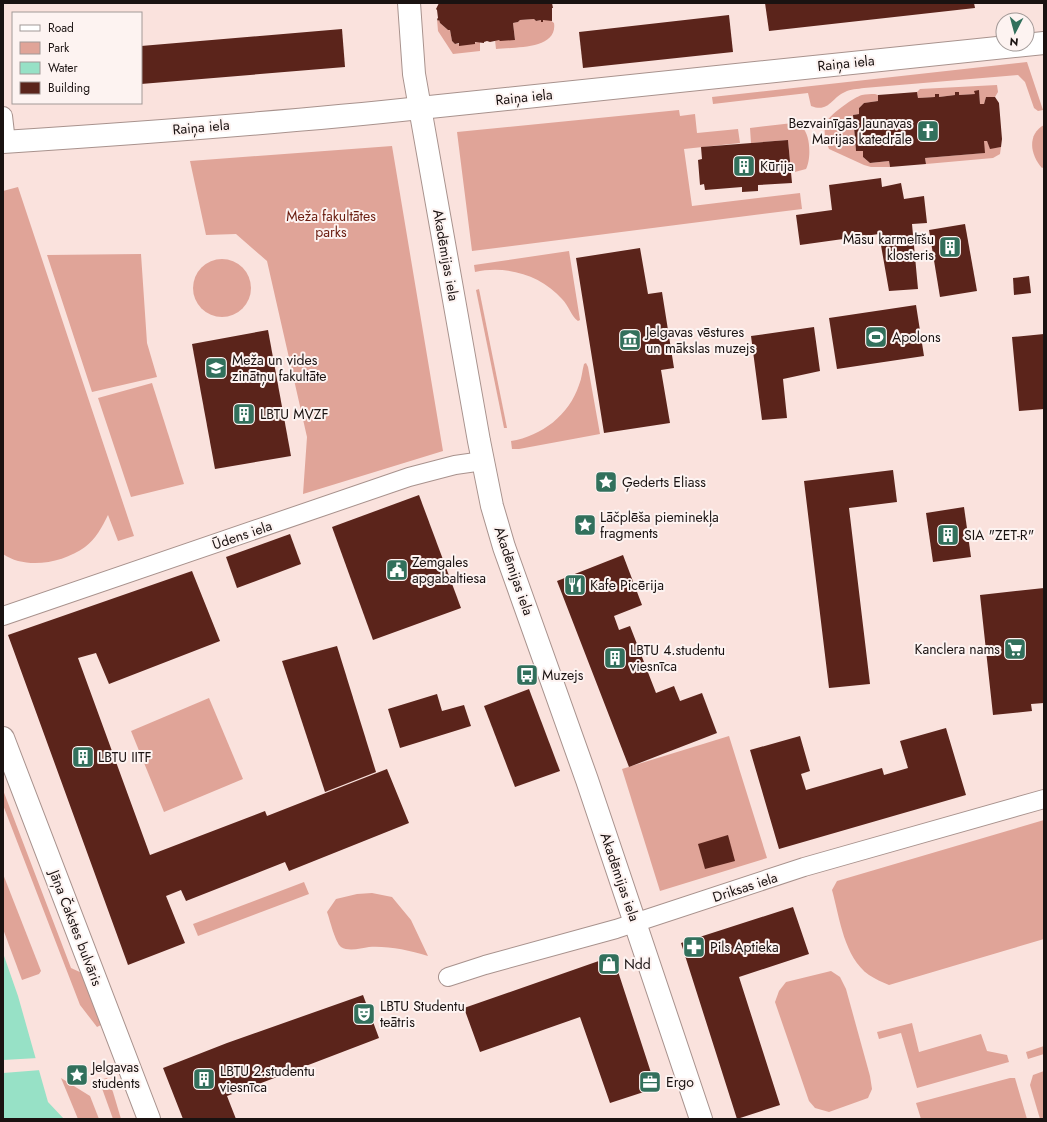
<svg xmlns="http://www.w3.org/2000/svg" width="1047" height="1122" font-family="Jost,sans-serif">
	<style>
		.green { fill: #e0a498 }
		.water { fill: #97e1c6 }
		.pier { fill: #fae2dd }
		.building { fill: #5b241b }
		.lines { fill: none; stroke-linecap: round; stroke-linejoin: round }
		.minor-casing { stroke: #a8928d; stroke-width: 20 }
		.tertiary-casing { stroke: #a8928d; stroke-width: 24 }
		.secondary-casing { stroke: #a8928d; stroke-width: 24 }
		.minor { stroke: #fff; stroke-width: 18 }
		.tertiary { stroke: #fff; stroke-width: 22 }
		.secondary { stroke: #fff; stroke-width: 22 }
		.labels { text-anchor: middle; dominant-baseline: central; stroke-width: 4; stroke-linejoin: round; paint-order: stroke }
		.street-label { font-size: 14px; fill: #1a1211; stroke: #fdf3f1 }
		.poi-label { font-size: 14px; fill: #1a1211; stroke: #fdf3f1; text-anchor: start }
		.park-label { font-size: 14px; fill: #691b0e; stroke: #fdf3f1 }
	</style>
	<rect width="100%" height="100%" fill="#fae2dd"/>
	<g class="green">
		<path d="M437 19 438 21 439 20 440 23 448 30H450L452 41 455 44 480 42V51L453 54 438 31Z"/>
		<path d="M534 19 536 21 541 20 542 22 543 20H550L554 23C558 50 513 47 496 49L495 40H515L513 23 518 22 520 20Z"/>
		<path d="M1027 62 1043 110 1038 111 1034 108 1025 82 1018 75 864 88C858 89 850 89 845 92 831 98 829 113 811 106L808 93 713 104 712 97Z"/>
		<path d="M997 85 998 92 995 97H986L984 104H980L979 90 975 94 959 95V92H955V95L939 97V94H935V97L918 98 917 92 920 89Z"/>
		<path d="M875 94 878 95V101L864 103 859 108V114L853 115 856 151H863V157L870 163 889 161 890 167H871L864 165 829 149C826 141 822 129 827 121 831 114 854 97 862 95 866 94 871 94 875 94Z"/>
		<path d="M679 110 680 116 695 114 697 133 738 129 740 143 684 149 692 206 800 193 802 209 472 251 457 132Z"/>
		<path d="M793 123C795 124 799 125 802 127 811 135 811 160 806 169L791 173 788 140 751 143 750 128Z"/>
		<path d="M1044 125V167L1042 168C1030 155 1027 134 1044 125Z"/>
		<path d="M984 141H987L990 148 1001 147 1000 154 993 158 926 164 925 158 984 153Z"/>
		<path d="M392 146 443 451 303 494 307 437 267 261 236 234 206 235 190 161Z"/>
		<path d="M18 187 134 536 118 541 108 515C102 527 96 539 85 547 63 563 26 570 3 554V191Z"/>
		<path d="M569 251 580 320 578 321C571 316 569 306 562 299 541 275 506 265 475 272L474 265Z"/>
		<path d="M141 254 147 343 157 377 92 392 47 255Z"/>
		<circle cx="222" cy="288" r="29"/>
		<path d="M479 289 507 428H504L476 290Z"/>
		<path d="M586 363 588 367 600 434 519 449H512L511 441C542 436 569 415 579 385 582 378 582 371 584 364Z"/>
		<path d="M152 383 184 484 131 497 98 398Z"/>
		<path d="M209 698 243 779 164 812 131 731Z"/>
		<path d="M729 736 767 858 660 891 622 769Z"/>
		<path d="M3 790 71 968 82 973 101 1025 97 1027 80 1005 3 805Z"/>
		<path d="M1044 820V939L889 985C882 982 875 979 869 975 844 957 840 919 832 890L837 881Z"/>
		<path d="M3 874 41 971 39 974 22 980 3 929Z"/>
		<path d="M304 882 309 894 198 936 193 924Z"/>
		<path d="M372 893 392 897 411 920 428 956C408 950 389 946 369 947 361 948 349 952 341 947 335 942 330 920 327 912L336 899 357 894Z"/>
		<path d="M831 971 840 977 846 989 870 1076 872 1089 868 1098 829 1112 815 1108 809 1101 775 1002 779 991 786 982Z"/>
		<path d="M912 1023 919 1052 981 1034 987 1051 1007 1055 1009 1062 917 1088 901 1033 879 1039 877 1032Z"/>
		<path d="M1044 1046V1054L1028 1059 1026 1052Z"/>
		<path d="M1044 1071V1119H1040L1030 1085 1033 1075Z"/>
		<path d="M61 1078 90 1096 99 1119H78Z"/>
		<path d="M107 1078 113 1092 121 1119H113L99 1080Z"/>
		<path d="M1010 1078H1015L1027 1119H921L916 1103Z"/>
	</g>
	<path class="water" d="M3 953 18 996 48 1102 64 1119H3Z"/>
	<path class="pier" d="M38 1058 41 1070 3 1073V1060Z"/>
	<g class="building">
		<path d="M439 3H552L553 8H552V21L543 20V22H541V20L536 21 534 19 520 20 518 22 513 23 515 40 500 41 499 40 490 42 487 41 484 42V43L475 42V44L459 46V43L455 44 452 41 450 30H448L440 23 439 20 438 21 437 19 438 18 437 10 436 9Z"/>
		<path d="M765 3H974L975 8 769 31Z"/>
		<path d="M729 15 733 52 583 68 579 32Z"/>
		<path d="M342 29 345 67 141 84V46Z"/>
		<path d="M979 90 980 104H984L986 97H995L999 103 1002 139 1001 147 990 149 987 141H984L985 153 925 158 926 164 890 167 889 161 870 163 863 157V151H856L853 115 859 114V108L864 103 878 101V95L917 92 918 98 935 97V94H939V97L955 95V92H959V95L975 94 974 91Z"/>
		<path d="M788 140 792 183 758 185V191L742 192V187L705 190 704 184 700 185 698 160 702 159 701 147Z"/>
		<path d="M881 178 882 187 901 183 904 199 924 196 927 223 912 224 918 289 889 291 879 234 800 245 796 215 832 210 829 185Z"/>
		<path d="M965 224 977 291 940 297 929 230Z"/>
		<path d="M640 248 648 294 662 292 674 368 661 370 670 423 604 433 576 258Z"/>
		<path d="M1029 276 1031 293 1014 295 1013 278Z"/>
		<path d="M916 305 924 356 837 369 829 318Z"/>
		<path d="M814 327 820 371 783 379 787 418 762 420 751 336Z"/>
		<path d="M268 330 291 456 215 469 192 344Z"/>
		<path d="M1044 334V409L1019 411 1012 337Z"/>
		<path d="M893 470 897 502 849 508 870 684 829 688 804 481Z"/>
		<path d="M419 495 461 608 373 640 332 527Z"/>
		<path d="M964 507 971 557 933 562 926 513Z"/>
		<path d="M290 534 301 564 237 588 226 557Z"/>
		<path d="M623 555 642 605 614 616 619 630 630 626 656 693 674 686 680 701 702 693 717 733 629 767 557 581Z"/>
		<path d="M192 571 220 641 109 684 96 653 78 658 150 855 265 811 267 816 387 769 409 823 289 871 285 862 186 901 181 890 166 896 185 943 128 965 8 635Z"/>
		<path d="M1044 588V703L1031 704 1032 711 993 715 980 595Z"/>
		<path d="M337 646 376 772 325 792 282 661Z"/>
		<path d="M529 689 560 771 515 787 484 706Z"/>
		<path d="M437 694 442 711 464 705 471 726 400 748 388 709Z"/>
		<path d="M946 728 966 795 779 849 750 750 800 736 810 771 801 774 806 790 882 768 884 775 908 768 900 741Z"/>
		<path d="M728 835 735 861 705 869 698 844Z"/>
		<path d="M793 907 809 954 739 977 780 1105 737 1119 681 943Z"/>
		<path d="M613 956 656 1088 610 1103 580 1017 480 1052 464 1008Z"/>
		<path d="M363 995 379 1038 227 1096 236 1119H183L163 1068 227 1043Z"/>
	</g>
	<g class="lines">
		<g class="minor-casing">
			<g id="minor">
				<path d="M3 116 6 142"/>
				<path d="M3 616 409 477 455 465 483 461"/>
				<path d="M448 977 485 965 616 929 804 867 1044 799"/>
			</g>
		</g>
		<g class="tertiary-casing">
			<g id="tertiary">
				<path d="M3 142C142 133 281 123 420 108"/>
				<path d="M3 738 149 1119"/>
			</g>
		</g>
		<g class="secondary-casing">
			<g id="secondary">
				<path d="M409 3 414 74 479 441 492 506 504 547 587 780 701 1119"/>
				<path d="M420 108 1044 43"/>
			</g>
		</g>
		<use href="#minor" class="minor"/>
		<use href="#tertiary" class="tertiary"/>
		<use href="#secondary" class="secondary"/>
	</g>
	<defs>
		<g id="church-square" transform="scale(1.15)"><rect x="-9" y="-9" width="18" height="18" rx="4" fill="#32705c" stroke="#fdf3f1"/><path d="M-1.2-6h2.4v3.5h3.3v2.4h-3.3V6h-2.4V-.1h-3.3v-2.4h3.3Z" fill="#fff"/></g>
		<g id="building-square" transform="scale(1.15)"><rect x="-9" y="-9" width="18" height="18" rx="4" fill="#32705c" stroke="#fdf3f1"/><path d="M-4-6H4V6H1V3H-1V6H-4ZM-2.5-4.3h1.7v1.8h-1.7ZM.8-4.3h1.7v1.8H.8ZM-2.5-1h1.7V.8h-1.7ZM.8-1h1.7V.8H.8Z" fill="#fff"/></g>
		<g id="stadium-square" transform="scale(1.15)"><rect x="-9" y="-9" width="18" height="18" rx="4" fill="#32705c" stroke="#fdf3f1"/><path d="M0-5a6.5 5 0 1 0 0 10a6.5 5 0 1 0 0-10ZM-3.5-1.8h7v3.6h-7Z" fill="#fff"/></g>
		<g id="museum-square" transform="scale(1.15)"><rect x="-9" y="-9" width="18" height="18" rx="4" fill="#32705c" stroke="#fdf3f1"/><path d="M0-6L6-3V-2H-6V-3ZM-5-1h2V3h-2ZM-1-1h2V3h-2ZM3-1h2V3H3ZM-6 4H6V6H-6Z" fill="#fff"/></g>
		<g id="university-square" transform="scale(1.15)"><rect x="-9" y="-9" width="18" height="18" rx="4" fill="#32705c" stroke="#fdf3f1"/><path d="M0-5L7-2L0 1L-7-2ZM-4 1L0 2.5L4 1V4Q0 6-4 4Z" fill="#fff"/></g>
		<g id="sight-square" transform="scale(1.15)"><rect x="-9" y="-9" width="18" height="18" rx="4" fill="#32705c" stroke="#fdf3f1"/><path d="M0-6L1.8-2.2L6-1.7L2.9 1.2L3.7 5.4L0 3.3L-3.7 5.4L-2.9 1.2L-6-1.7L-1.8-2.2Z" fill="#fff"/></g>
		<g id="civic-square" transform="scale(1.15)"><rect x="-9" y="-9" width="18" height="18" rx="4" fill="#32705c" stroke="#fdf3f1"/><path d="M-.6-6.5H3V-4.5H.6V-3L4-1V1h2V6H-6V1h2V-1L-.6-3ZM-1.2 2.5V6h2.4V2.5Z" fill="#fff"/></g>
		<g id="restaurant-square" transform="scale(1.15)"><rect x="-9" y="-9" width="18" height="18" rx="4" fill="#32705c" stroke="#fdf3f1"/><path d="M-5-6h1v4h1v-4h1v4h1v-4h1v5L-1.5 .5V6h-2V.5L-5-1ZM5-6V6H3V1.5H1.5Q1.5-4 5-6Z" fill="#fff"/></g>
		<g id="supermarket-square" transform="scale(1.15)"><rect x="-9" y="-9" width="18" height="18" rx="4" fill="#32705c" stroke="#fdf3f1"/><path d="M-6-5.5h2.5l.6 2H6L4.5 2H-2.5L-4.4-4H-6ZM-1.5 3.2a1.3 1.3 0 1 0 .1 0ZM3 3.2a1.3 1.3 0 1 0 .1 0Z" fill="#fff"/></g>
		<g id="bus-square" transform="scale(1.15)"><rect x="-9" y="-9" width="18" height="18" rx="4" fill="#32705c" stroke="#fdf3f1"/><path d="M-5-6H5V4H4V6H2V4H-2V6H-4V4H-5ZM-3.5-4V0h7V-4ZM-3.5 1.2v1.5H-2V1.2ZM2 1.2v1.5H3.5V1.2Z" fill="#fff"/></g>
		<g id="pharmacy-square" transform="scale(1.15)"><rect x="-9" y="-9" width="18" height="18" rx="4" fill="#32705c" stroke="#fdf3f1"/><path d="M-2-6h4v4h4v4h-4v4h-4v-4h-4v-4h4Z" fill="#fff"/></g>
		<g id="shop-square" transform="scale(1.15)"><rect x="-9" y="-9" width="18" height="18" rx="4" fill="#32705c" stroke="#fdf3f1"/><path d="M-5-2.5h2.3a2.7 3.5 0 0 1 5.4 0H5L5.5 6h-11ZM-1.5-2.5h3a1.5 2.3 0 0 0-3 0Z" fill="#fff"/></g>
		<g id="theatre-square" transform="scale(1.15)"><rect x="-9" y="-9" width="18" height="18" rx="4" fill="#32705c" stroke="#fdf3f1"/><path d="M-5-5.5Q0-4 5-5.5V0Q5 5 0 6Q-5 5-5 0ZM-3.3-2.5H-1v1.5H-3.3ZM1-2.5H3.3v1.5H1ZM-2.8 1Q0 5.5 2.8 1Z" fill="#fff"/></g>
		<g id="office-square" transform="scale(1.15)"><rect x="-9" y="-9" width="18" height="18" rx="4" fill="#32705c" stroke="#fdf3f1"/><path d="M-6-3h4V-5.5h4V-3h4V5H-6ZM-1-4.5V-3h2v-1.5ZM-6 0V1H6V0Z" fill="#fff"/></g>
	</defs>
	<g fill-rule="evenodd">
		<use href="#church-square" x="928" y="131"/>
		<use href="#building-square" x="744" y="166"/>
		<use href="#building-square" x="950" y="247"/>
		<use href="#stadium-square" x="876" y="337"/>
		<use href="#museum-square" x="630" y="340"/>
		<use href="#university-square" x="216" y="368"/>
		<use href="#building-square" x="244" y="414"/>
		<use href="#sight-square" x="606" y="482"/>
		<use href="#sight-square" x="585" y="525"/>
		<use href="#building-square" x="948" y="535"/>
		<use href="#civic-square" x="397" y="570"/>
		<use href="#restaurant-square" x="575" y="585"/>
		<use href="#supermarket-square" x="1015" y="649"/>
		<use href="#building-square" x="615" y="658"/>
		<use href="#bus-square" x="527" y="675"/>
		<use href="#building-square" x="83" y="757"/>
		<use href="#pharmacy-square" x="694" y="947"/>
		<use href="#shop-square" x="609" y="964"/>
		<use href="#theatre-square" x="364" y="1014"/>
		<use href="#sight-square" x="77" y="1075"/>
		<use href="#building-square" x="204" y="1079"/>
		<use href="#office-square" x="650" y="1082"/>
	</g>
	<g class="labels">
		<g class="street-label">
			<text transform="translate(846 63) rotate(-6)">Raiņa iela</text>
			<text transform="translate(524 97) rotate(-6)">Raiņa iela</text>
			<text transform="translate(201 127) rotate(-5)">Raiņa iela</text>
			<text transform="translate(446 255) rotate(80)">Akadēmijas iela</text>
			<text transform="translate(242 535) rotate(-19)">Ūdens iela</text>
			<text transform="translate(514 571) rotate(71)">Akadēmijas iela</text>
			<text transform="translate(620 877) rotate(71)">Akadēmijas iela</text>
			<text transform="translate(745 887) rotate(-18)">Driksas iela</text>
			<text transform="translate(76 928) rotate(69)">Jāņa Čakstes bulvāris</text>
		</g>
		<g class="poi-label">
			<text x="912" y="123" text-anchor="end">Bezvainīgās Jaunavas<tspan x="912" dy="16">Marijas katedrāle</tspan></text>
			<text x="760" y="166">Kūrija</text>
			<text x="934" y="239" text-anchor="end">Māsu karmelīšu<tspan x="934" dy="16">klosteris</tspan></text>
			<text x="646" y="332">Jelgavas vēstures<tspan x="646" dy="16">un mākslas muzejs</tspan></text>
			<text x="892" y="337">Apolons</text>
			<text x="232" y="360">Meža un vides<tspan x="232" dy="16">zinātņu fakultāte</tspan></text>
			<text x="260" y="414">LBTU MVZF</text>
			<text x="622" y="482">Ģederts Eliass</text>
			<text x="600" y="517">Lāčplēša pieminekļa<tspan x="600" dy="16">fragments</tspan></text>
			<text x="964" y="535">SIA "ZET-R"</text>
			<text x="412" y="562">Zemgales<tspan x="412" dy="16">apgabaltiesa</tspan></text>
			<text x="590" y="585">Kafe Picērija</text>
			<text x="1000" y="649" text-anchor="end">Kanclera nams</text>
			<text x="630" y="650">LBTU 4.studentu<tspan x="630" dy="16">viesnīca</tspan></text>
			<text x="542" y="675">Muzejs</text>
			<text x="98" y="757">LBTU IITF</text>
			<text x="710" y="947">Pils Aptieka</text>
			<text x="624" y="964">Ndd</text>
			<text x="380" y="1006">LBTU Studentu<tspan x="380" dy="16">teātris</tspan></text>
			<text x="92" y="1067">Jelgavas<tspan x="92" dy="16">students</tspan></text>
			<text x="220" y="1071">LBTU 2.studentu<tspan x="220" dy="16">viesnīca</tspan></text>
			<text x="666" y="1082">Ergo</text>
		</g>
		<g class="park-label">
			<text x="331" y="216">Meža fakultātes<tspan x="331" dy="16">parks</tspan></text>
		</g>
	</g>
	<rect width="1047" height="1122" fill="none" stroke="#1a1211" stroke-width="8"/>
	<rect x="12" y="12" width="130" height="92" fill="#fdf3f1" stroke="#a29997"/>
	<rect x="20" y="25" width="20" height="6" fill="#ffffff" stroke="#a29997"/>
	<text x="48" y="32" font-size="12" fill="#1a1211">Road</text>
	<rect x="20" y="42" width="20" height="12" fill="#e0a498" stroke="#a29997"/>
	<text x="48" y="52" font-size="12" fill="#1a1211">Park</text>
	<rect x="20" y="62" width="20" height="12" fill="#97e1c6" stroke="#a29997"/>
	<text x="48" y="72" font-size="12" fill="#1a1211">Water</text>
	<rect x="20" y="82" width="20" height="12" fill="#5b241b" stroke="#a29997"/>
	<text x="48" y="92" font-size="12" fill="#1a1211">Building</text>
	<g transform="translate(1015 32) rotate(186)"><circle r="19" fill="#fdf3f1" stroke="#a29997"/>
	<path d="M0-3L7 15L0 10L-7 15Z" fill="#32705c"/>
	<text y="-6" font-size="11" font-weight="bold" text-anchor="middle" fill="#1a1211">N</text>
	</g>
</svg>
